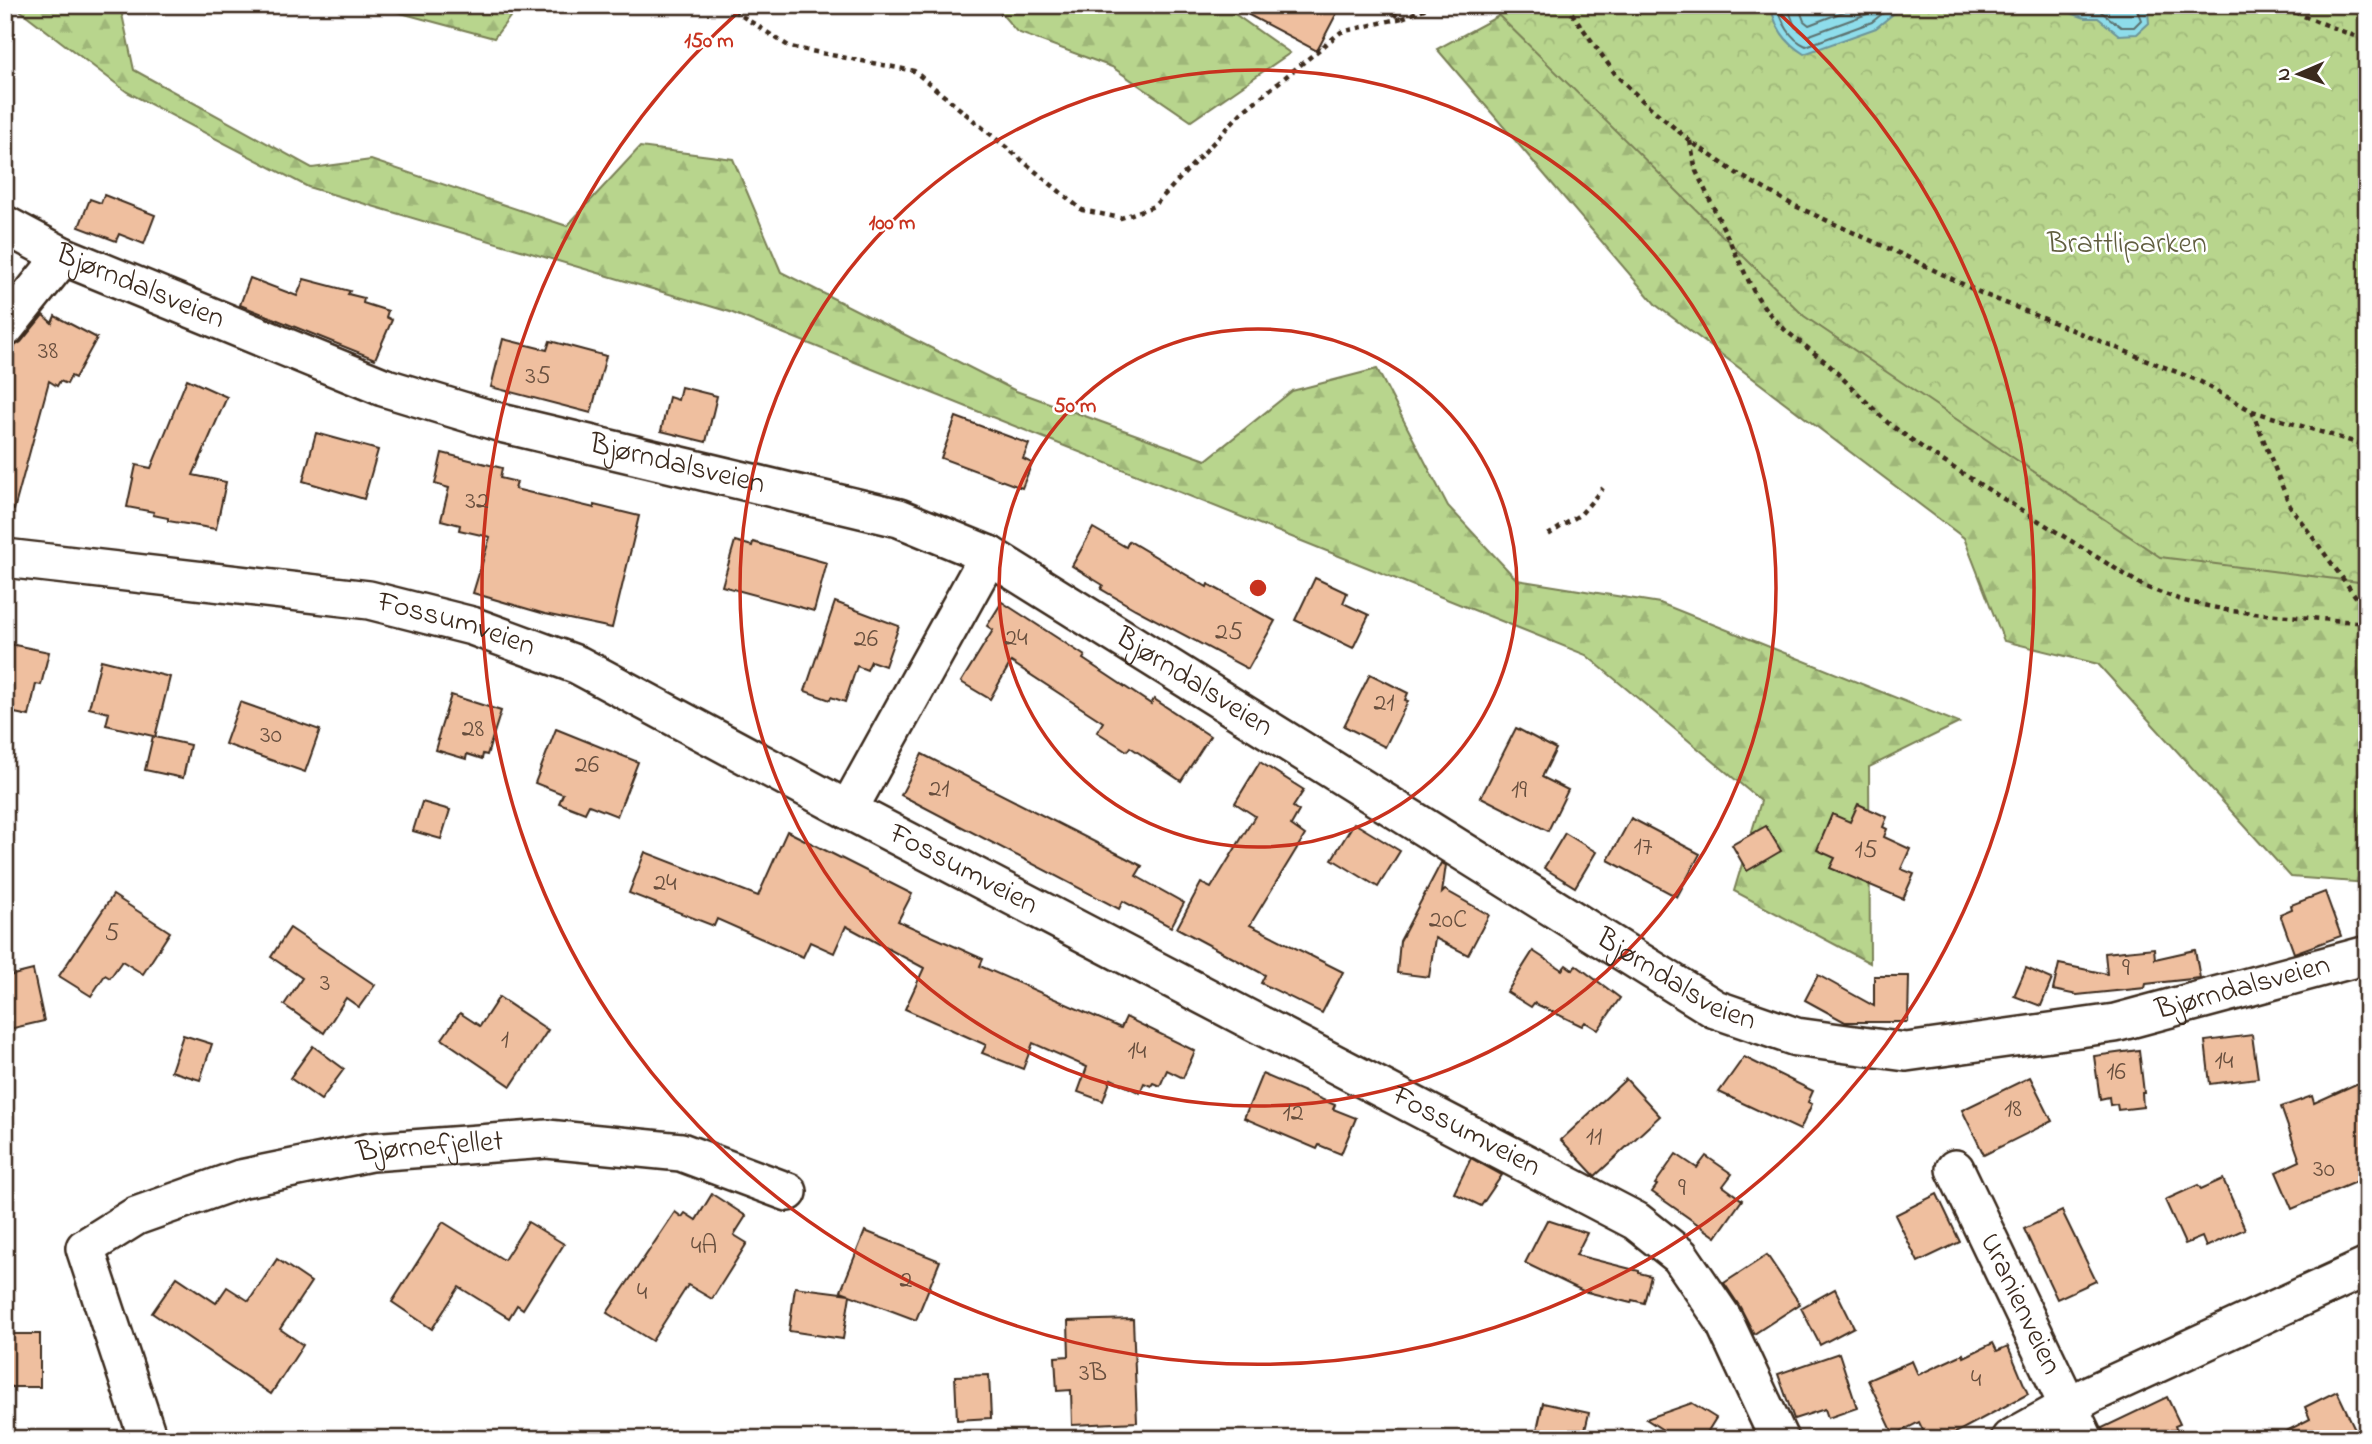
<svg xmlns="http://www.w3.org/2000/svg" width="2372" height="1444" font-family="'Indie Flower',sans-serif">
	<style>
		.forest { fill: url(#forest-firs); stroke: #7a8056; stroke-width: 2 }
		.park { fill: url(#park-crowns); stroke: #7a8056; stroke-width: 2 }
		.water { fill: #8eddeb; stroke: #6d9599; stroke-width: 2 }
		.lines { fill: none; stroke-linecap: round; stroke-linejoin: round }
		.shore { stroke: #5c7270; stroke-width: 2 }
		.building { fill: #efbf9f; stroke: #3b2a1e; stroke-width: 2 }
		.minor-casing { stroke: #3b2a1e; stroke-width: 42 }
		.path { stroke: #3b2a1e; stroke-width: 4.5; stroke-dasharray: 5 5; stroke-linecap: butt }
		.minor { stroke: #fff; stroke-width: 37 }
		.ring { fill: none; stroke: #c8321e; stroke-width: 3.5 }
		.labels { text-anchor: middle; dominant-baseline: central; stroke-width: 5; stroke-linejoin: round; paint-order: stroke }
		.number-label { font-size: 26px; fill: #684f3e }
		.park-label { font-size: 30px; fill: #605d3f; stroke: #fff }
		.street-label { font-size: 30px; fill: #3b2a1e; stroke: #fff }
		.centre { fill: #c8321e; stroke: #fff; stroke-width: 3.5 }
		.ring-label { font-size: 21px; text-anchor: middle; font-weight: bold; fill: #c8321e; stroke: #fff; stroke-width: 5; stroke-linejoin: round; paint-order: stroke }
	</style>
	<defs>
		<pattern id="forest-firs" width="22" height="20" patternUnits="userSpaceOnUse" patternTransform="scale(1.75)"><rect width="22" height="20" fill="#b8d58d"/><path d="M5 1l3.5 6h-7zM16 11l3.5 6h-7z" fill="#9fb779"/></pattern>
		<pattern id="park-crowns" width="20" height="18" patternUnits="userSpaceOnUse" patternTransform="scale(1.75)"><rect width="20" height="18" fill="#b8d58d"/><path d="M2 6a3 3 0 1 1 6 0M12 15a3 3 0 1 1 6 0" fill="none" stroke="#9fb779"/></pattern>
	</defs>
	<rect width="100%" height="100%" fill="#fff"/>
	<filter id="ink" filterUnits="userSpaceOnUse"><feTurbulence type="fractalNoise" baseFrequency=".0143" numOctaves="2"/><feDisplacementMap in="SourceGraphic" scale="14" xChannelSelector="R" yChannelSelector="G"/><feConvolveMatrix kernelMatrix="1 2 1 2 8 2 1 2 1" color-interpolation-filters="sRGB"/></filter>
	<g filter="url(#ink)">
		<g class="forest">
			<path d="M13 5H120L134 70 312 168 371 160 567 226 640 147 733 159 781 272 1016 391 1206 460 1292 391 1377 369 1448 506 1517 580 1660 603 1959 723 1869 767 1870 963 1734 891 1761 801 1586 655 730 312 308 187 127 92Z"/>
			<path d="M371 5H519L494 38Z"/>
			<path d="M994 5H1222L1290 53 1191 121 1112 67 1017 32Z"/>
			<path d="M1519 5 2367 451V883L2291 877 2098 664 2004 641 1964 538 1656 305 1437 49Z"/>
		</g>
		<path class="park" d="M1488 5H2367V583L2160 557 1804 316Z"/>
		<g class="water">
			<path d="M1771 5H1904L1876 28 1804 54C1786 43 1774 27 1771 5Z"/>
			<path d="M2048 5H2139L2148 12 2149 23 2137 34 2119 35 2098 18H2085Z"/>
		</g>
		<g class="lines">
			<g class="shore">
				<path d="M1778 5C1781 22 1790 39 1806 46L1872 22 1893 5"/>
				<path d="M1787 5 1795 27 1807 36 1867 14 1879 5"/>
				<path d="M1798 5 1804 21 1809 25 1861 5"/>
				<path d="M2069 5 2086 11H2100L2121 27H2134L2141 20 2135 5"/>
			</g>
		</g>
		<g class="building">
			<path d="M1230 5H1341L1317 51Z"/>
			<path d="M104 195 155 215 144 244 119 234 116 241 79 227 90 199 101 203Z"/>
			<path d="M250 278 297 296 304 279 350 291 348 294 364 298 363 303 388 311 386 317 392 320 375 359 240 305Z"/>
			<path d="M43 315 52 323 55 316 97 338 75 378 71 376 67 384 60 381 57 386 49 381 14 510 5 509V348L13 347 21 342Z"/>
			<path d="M503 339 547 350 550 341 606 356 591 413 491 387Z"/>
			<path d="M187 379 227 397 193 475 226 482 216 529 168 521V518L153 515 154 512 127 507 136 465 151 468Z"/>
			<path d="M681 387 717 396 706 442 661 431 669 397 678 400Z"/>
			<path d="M956 417 1029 444 1023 459 1032 463 1022 488 941 458Z"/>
			<path d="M316 433 378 450 364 499 303 481Z"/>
			<path d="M442 453 502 468 500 478 517 482 515 489 594 508V505L639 516 612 628 545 614 473 593 490 537 459 530 460 525 441 520 449 488 435 484Z"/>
			<path d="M1093 528 1126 547 1129 541 1207 587 1208 584 1275 621 1248 669 1135 609 1101 589 1103 585 1072 566Z"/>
			<path d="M735 541 752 546 753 542 827 563 814 611 722 586Z"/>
			<path d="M1315 578 1347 593 1343 603 1369 615 1353 648 1295 620Z"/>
			<path d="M835 602 899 626 885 666 871 661 867 670 857 666 845 702 831 697 830 700 805 691Z"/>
			<path d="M1002 602 1085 656 1083 659 1151 704 1154 699 1210 736 1181 781 1130 747 1127 751 1097 732 1103 722 1011 662 990 699 961 682 993 630 987 626Z"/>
			<path d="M5 643 49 652 41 685 36 684 29 716 5 711Z"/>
			<path d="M101 660 170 677 155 737 190 745 183 778 145 770 153 736 106 725 109 713 89 708Z"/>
			<path d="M1370 674 1408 693 1405 700 1408 701 1385 747 1344 726Z"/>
			<path d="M451 695 501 711 487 755 483 754 482 759 467 754 466 759 436 750 439 740H437Z"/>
			<path d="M240 702 320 730 305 772 225 744Z"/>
			<path d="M1516 728 1556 749 1542 777 1568 790 1548 831 1481 797Z"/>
			<path d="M556 729 638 762 617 816 589 805 585 813 559 803 563 794 535 783Z"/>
			<path d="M922 754 1142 866 1136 876 1184 903 1171 927 1123 901 1119 909 901 795Z"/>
			<path d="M1260 762 1304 790 1293 807 1299 811 1291 825 1305 835 1250 925 1343 972 1322 1013 1261 983 1265 975 1177 928 1201 883 1211 888 1255 816 1235 803Z"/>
			<path d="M422 802 450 810 441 839 413 831Z"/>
			<path d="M1858 804 1887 817 1883 827 1887 829 1884 837 1910 849 1901 869 1914 874 1903 899 1830 868 1835 858 1817 850 1832 814 1850 822Z"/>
			<path d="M1631 818 1700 854 1677 897 1608 860Z"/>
			<path d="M1354 823 1400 851 1378 887 1332 859Z"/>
			<path d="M1766 826 1781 851 1747 871 1732 845Z"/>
			<path d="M787 831 912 894 898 921 983 959 980 966 1121 1028 1126 1017 1195 1051 1183 1078 1167 1070 1160 1086 1153 1083 1151 1086 1144 1083 1140 1093 1111 1079 1103 1101 1078 1092 1087 1067 1033 1043 1023 1069 982 1053 986 1045 905 1009 924 968 846 926 834 953 810 942 803 957 717 919 714 926 629 893 645 852 758 896Z"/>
			<path d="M1565 833 1596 852 1575 887 1544 868Z"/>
			<path d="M1441 863 1446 865 1442 893 1445 890 1489 915 1468 955 1435 938 1429 977 1397 973 1400 941Z"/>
			<path d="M2325 892 2341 936 2294 953 2280 914 2292 909 2291 905Z"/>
			<path d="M113 895 170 932 143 974 122 961 110 978 105 975 91 996 59 976Z"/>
			<path d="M290 928 375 985 359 1007 346 998 324 1033 284 1005 302 978 271 957Z"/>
			<path d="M2154 948 2155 959 2195 950 2200 978 2146 984 2145 988 2077 995 2053 990 2059 964 2107 974 2105 953Z"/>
			<path d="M1533 951 1562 970 1566 965 1573 970 1576 965 1620 998 1598 1030 1585 1022 1582 1026 1534 1003 1531 1007 1507 992Z"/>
			<path d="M2026 968 2052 979 2041 1006 2014 996Z"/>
			<path d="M33 970 44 1021 5 1030V977Z"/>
			<path d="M1818 975 1874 1006V976H1909L1908 1022H1845L1805 1000Z"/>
			<path d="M499 997 548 1030 511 1086 442 1039 460 1013 480 1026Z"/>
			<path d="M183 1035 212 1044 200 1080 171 1071Z"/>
			<path d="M2252 1035 2258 1078 2210 1084 2205 1041Z"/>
			<path d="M313 1046 344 1069 321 1100 290 1078Z"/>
			<path d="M2139 1050 2144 1093H2142L2143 1107 2118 1110 2117 1104 2110 1105 2109 1097 2100 1099 2094 1056Z"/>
			<path d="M1744 1057 1813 1091 1808 1102 1812 1104 1800 1130 1719 1092Z"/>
			<path d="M1262 1074 1335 1105 1333 1109 1356 1118 1341 1154 1319 1145 1317 1149 1244 1118Z"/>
			<path d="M2030 1077 2052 1121 1984 1155 1962 1110Z"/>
			<path d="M1626 1079 1660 1116 1595 1176 1561 1140Z"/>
			<path d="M2367 1079V1177L2292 1209 2276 1172 2300 1161 2281 1107 2312 1096 2314 1103Z"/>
			<path d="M1676 1154 1697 1168 1706 1156 1732 1174 1723 1186 1742 1200 1716 1237 1652 1192 1657 1185 1655 1184Z"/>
			<path d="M1471 1158 1502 1175 1481 1206 1454 1193Z"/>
			<path d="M2223 1179 2245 1229 2206 1247 2202 1237 2185 1244 2165 1200 2198 1185 2201 1189Z"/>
			<path d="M712 1194 746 1216 734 1235 747 1243 712 1299 688 1285 652 1341 607 1313 675 1212 682 1217 685 1213 696 1220Z"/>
			<path d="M1937 1194 1960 1242 1918 1262 1895 1215Z"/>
			<path d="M2062 1211 2096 1281 2057 1299 2024 1229Z"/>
			<path d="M1547 1220 1587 1233 1576 1255 1639 1271V1273L1651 1276 1644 1303 1632 1300 1631 1303 1583 1291 1525 1263Z"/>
			<path d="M443 1222 504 1260 528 1222 564 1244 523 1309 517 1305 509 1318 459 1287 432 1329 392 1302Z"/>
			<path d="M865 1231 940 1261 916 1320 850 1295 843 1339 789 1331 795 1287 849 1294 841 1291Z"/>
			<path d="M1767 1255 1800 1304 1754 1334 1740 1307 1724 1283Z"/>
			<path d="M277 1259 311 1282 280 1329 303 1345 271 1394 152 1313 177 1277 216 1303 227 1287 249 1301Z"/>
			<path d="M1835 1289 1854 1327 1820 1345 1801 1308Z"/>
			<path d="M1133 1319 1137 1422 1072 1425 1071 1390 1057 1391 1055 1357 1069 1356 1068 1321Z"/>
			<rect x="5" y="1334" width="35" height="53"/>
			<path d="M1993 1343 1997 1351 2008 1346 2028 1394 1944 1439H1927L1919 1422 1894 1435 1868 1380 1912 1361 1918 1375 1963 1354 1964 1357Z"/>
			<path d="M1839 1353 1857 1408 1828 1418 1825 1409 1794 1419 1778 1374Z"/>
			<path d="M989 1375 991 1418 957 1420 955 1376Z"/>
			<path d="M2337 1391 2355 1429 2334 1439H2271L2310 1419 2305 1407Z"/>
			<path d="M2167 1397 2180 1424 2175 1426 2180 1439H2105L2102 1428Z"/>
			<path d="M1543 1403 1589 1413 1583 1439H1535Z"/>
			<path d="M1692 1403 1716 1418 1703 1439H1677L1646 1419Z"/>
		</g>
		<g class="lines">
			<g class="minor-casing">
				<g id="minor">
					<path id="s1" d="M5 225 63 256 383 387 505 424 899 518 989 555 1715 1009 1796 1037 1906 1052 2115 1023 2367 955"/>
					<path d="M5 328 63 256"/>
					<path id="s2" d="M5 558 369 600 472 626 578 665 848 810 1636 1221 1680 1256 1723 1319 1779 1439"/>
					<path d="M848 810 989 555"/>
					<path id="s3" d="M1955 1169 2084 1439"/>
					<path id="s4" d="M148 1439 85 1248 136 1216 240 1179 371 1152 547 1139 681 1152 788 1192"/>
					<path d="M2010 1439 2093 1393 2367 1267"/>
				</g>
			</g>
			<g class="path">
				<path d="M725 5 790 47 914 71 1082 210 1121 218 1154 206 1241 113 1341 32 1402 18"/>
				<path d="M1375 5 1402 18 1434 5"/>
				<path d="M1566 5 1616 75 1645 103 1690 141 1736 173 1793 205 1905 256 1983 294 2199 381 2252 411 2367 446"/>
				<path d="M2276 5 2367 41"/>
				<path d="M1690 141 1696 171 1754 292 1767 311 1786 331 1827 363 1888 423 1933 455 2145 587 2184 601 2231 611 2367 623"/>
				<path d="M2252 411 2290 506 2367 612"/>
				<path d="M1548 535 1581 514 1603 488"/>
			</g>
			<use href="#minor" class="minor"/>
		</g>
	</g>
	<g class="ring">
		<circle cx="1258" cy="588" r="259"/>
		<circle cx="1258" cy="588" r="518"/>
		<path d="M1772 7A776 776 0 1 1 744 7"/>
	</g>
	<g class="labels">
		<g class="number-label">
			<text x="48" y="352">38</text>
			<text x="538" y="377">35</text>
			<text x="477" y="502">32</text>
			<text x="1229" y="633">25</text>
			<text x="1016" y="639">24</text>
			<text x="866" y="640">26</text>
			<text x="1384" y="704">21</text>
			<text x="473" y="730">28</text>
			<text x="271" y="736">30</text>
			<text x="587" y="766">26</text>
			<text x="939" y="790">21</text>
			<text x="1519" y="791">19</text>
			<text x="1643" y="848">17</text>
			<text x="1866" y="851">15</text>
			<text x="665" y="884">24</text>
			<text x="1448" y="921">20C</text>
			<text x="112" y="934">5</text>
			<text x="2126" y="969">9</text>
			<text x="325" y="984">3</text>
			<text x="505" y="1041">1</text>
			<text x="1137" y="1052">14</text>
			<text x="2224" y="1062">14</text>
			<text x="2116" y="1073">16</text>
			<text x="2013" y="1110">18</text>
			<text x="1293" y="1114">12</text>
			<text x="1594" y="1138">11</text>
			<text x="2324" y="1170">30</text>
			<text x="1682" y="1189">9</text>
			<text x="704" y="1247">4A</text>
			<text x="906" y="1281">2</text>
			<text x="642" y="1293">4</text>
			<text x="1093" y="1374">3B</text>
			<text x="1976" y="1380">4</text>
		</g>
		<g class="park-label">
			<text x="2127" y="245">Brattliparken</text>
		</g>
		<g class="street-label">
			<text stroke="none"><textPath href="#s1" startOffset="149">Bjørndalsveien</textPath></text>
			<text stroke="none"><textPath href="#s1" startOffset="716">Bjørndalsveien</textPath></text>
			<text stroke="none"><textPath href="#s2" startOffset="457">Fossumveien</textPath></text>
			<text stroke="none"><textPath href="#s1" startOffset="1283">Bjørndalsveien</textPath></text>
			<text stroke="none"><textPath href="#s2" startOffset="1022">Fossumveien</textPath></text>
			<text stroke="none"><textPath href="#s1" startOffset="1850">Bjørndalsveien</textPath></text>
			<text stroke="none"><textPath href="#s1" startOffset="2438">Bjørndalsveien</textPath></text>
			<text stroke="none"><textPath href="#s2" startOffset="1589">Fossumveien</textPath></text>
			<text stroke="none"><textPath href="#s4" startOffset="565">Bjørnefjellet</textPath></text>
			<text stroke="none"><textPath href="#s3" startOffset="150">Uranienveien</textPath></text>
		</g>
	</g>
	<circle cx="1258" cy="588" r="10" class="centre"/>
	<g class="ring-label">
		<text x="709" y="47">150 m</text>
		<text x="892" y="229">100 m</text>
		<text x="1075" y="412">50 m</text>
	</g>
	<rect width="2372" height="1444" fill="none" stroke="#fff" stroke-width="28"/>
	<rect x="14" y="14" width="2344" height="1416" fill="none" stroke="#3b2a1e" stroke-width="2.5" filter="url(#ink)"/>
	<g transform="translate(2299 74) rotate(268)" stroke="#ffffff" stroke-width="5" paint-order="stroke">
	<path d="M0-5L12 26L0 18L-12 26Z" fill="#3b2a1e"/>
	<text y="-10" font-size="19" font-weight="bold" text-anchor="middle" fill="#3b2a1e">N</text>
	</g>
</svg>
